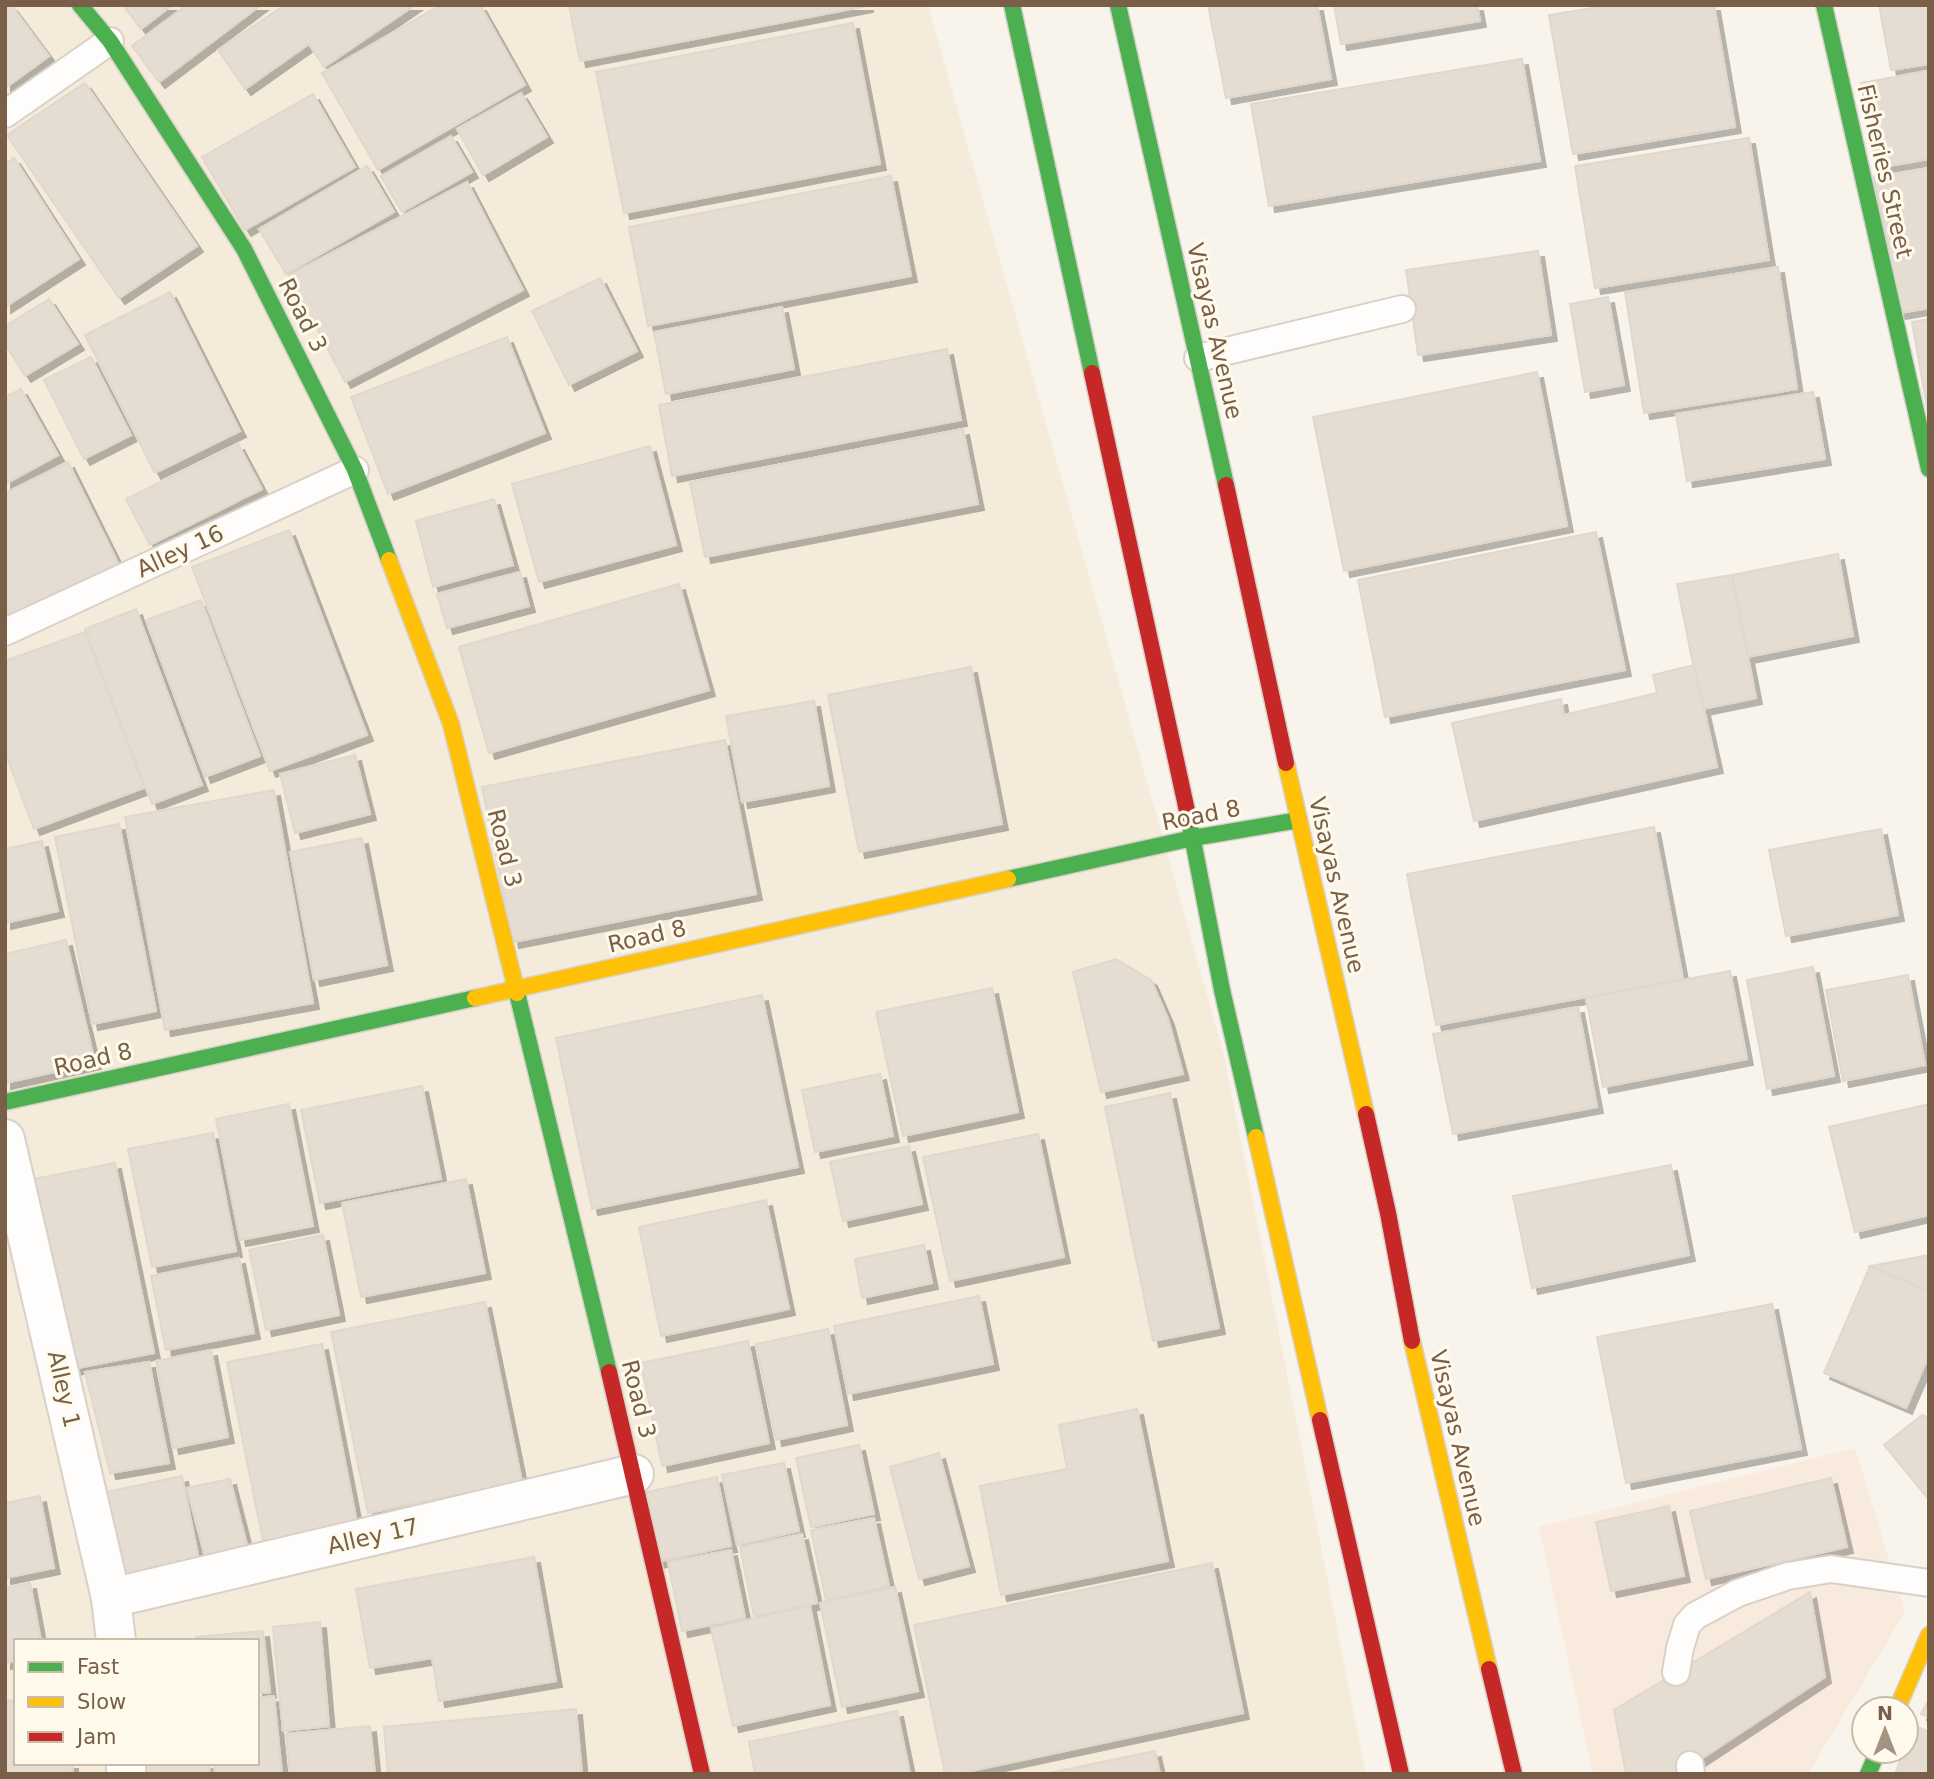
<svg xmlns="http://www.w3.org/2000/svg" width="1934" height="1779" font-family="'DejaVu Sans',sans-serif">
	<style>
		.residential { fill: #f4ebda; fill-rule: evenodd }
		.commercial { fill: #f9eade }
		.building { fill: #e5ddd1; stroke: #e1d8cd; stroke-width: 2; filter: url(#shadow) }
		.lines { fill: none; stroke-linecap: round; stroke-linejoin: round }
		.lane-casing { stroke: #d7d1c9; stroke-width: 30 }
		.street-casing { stroke: #d7d1c9; stroke-width: 42 }
		.fast-casing { stroke: #d8d1c9; stroke-width: 19 }
		.slow-casing { stroke: #d8d1c9; stroke-width: 19 }
		.jam-casing { stroke: #d8d1c9; stroke-width: 19 }
		.lane { stroke: #fefdfc; stroke-width: 26 }
		.street { stroke: #fefdfc; stroke-width: 38 }
		.fast { stroke: #4caf50; stroke-width: 16 }
		.slow { stroke: #ffc107; stroke-width: 16 }
		.jam { stroke: #c62828; stroke-width: 16 }
		.labels { text-anchor: middle; dominant-baseline: central; stroke-width: 6; stroke-linejoin: round; paint-order: stroke }
		.street-label { font-size: 23px; fill: #795f48; stroke: #fffaec }
	</style>
	<defs>
		<filter id="shadow"><feDropShadow dx="6" dy="6" stdDeviation="0" flood-color="#0004"/></filter>
	</defs>
	<rect width="100%" height="100%" fill="#f8f4eb"/>
	<path class="residential" d="M5 5H928L1224 1055 1366 1774H5ZM16 1641H257V1763H16Z"/>
	<path class="commercial" d="M1855 1448 1905 1612 1808 1774H1593L1539 1527Z"/>
	<g class="building">
		<path d="M5 5H11L49 56 5 88Z"/>
		<path d="M123 5H172L141 29Z"/>
		<path d="M187 5H261L159 82 132 46Z"/>
		<path d="M285 5H415L324 67 309 44 245 89 218 50Z"/>
		<path d="M441 5H480L525 85 378 170 322 73Z"/>
		<path d="M569 5H867V6L580 61Z"/>
		<path d="M1208 5H1317L1331 79 1226 98Z"/>
		<path d="M1334 5H1477L1480 21 1341 44Z"/>
		<path d="M1611 5H1714L1735 127 1573 154 1549 15Z"/>
		<path d="M1879 5H1929V64L1891 70Z"/>
		<path d="M853 23 880 164 624 213 596 72Z"/>
		<path d="M1522 59 1540 161 1269 206 1251 104Z"/>
		<path d="M1927 71 1929 82V159L1877 168 1861 83Z"/>
		<path d="M85 83 197 246 119 298 7 135Z"/>
		<path d="M521 93 547 137 483 175 457 129Z"/>
		<path d="M313 94 355 167 245 230 202 157Z"/>
		<path d="M451 136 472 172 402 212 381 176Z"/>
		<path d="M1749 138 1769 260 1595 288 1575 166Z"/>
		<path d="M14 158 79 259 5 307V164Z"/>
		<path d="M367 166 394 212 286 274 259 229Z"/>
		<path d="M1929 168V308L1899 313 1874 177Z"/>
		<path d="M891 176 911 276 648 326 629 227Z"/>
		<path d="M467 182 523 290 345 382 289 275Z"/>
		<path d="M1538 251 1551 335 1418 355 1406 270Z"/>
		<path d="M1778 267 1797 389 1644 413 1625 292Z"/>
		<path d="M600 278 637 351 569 385 532 311Z"/>
		<path d="M170 292 240 431 155 473 85 335Z"/>
		<path d="M1608 297 1624 385 1585 392 1570 304Z"/>
		<path d="M49 299 78 344 25 376 5 344V326Z"/>
		<path d="M782 307 794 369 666 394 654 332Z"/>
		<path d="M1929 319V419L1912 322Z"/>
		<path d="M507 337 545 433 388 494 351 397Z"/>
		<path d="M947 349 961 420 672 476 659 405Z"/>
		<path d="M91 357 131 435 84 459 44 380Z"/>
		<path d="M1537 372 1567 526 1344 571 1313 417Z"/>
		<path d="M21 389 58 455 5 484V397Z"/>
		<path d="M1813 392 1825 459 1687 481 1676 414Z"/>
		<path d="M963 429 978 504 705 557 690 482Z"/>
		<path d="M238 444 262 489 150 545 126 499Z"/>
		<path d="M650 446 676 545 539 582 512 484Z"/>
		<path d="M68 462 121 569 5 625V493Z"/>
		<path d="M494 499 513 565 433 587 416 521Z"/>
		<path d="M289 530 367 735 270 771 192 567Z"/>
		<path d="M1596 532 1625 670 1385 717 1358 580Z"/>
		<path d="M1838 554 1853 636 1747 657 1732 575Z"/>
		<path d="M520 572 529 606 447 628 437 594Z"/>
		<path d="M1732 575 1756 698 1702 709 1677 584Z"/>
		<path d="M679 584 709 690 489 753 459 647Z"/>
		<path d="M201 600 260 756 205 777 146 620Z"/>
		<path d="M136 609 202 785 152 804 85 629Z"/>
		<path d="M85 632 144 788 34 829 5 752V661Z"/>
		<path d="M1694 665 1717 767 1474 821 1452 723 1561 699 1564 715 1657 693 1653 675Z"/>
		<path d="M971 667 1002 824 859 852 828 695Z"/>
		<path d="M814 701 829 786 742 802 726 716Z"/>
		<path d="M725 740 756 894 513 942 482 787Z"/>
		<path d="M355 755 370 814 295 833 280 774Z"/>
		<path d="M274 790 313 1003 165 1030 125 817Z"/>
		<path d="M119 824 156 1011 92 1024 55 837Z"/>
		<path d="M1654 827 1683 979 1436 1025 1407 874Z"/>
		<path d="M1881 829 1898 915 1786 936 1769 850Z"/>
		<path d="M362 838 387 965 314 980 290 852Z"/>
		<path d="M42 841 58 911 5 923V849Z"/>
		<path d="M66 940 95 1063 5 1083V954Z"/>
		<path d="M1116 959 1151 980 1168 1019 1183 1074 1101 1092 1073 972Z"/>
		<path d="M1813 967 1834 1076 1767 1089 1747 980Z"/>
		<path d="M1730 971 1747 1059 1603 1087 1586 998Z"/>
		<path d="M1908 975 1925 1065 1843 1081 1826 990Z"/>
		<path d="M992 988 1018 1112 903 1136 876 1012Z"/>
		<path d="M762 995 798 1167 592 1209 556 1038Z"/>
		<path d="M1578 1007 1597 1107 1453 1134 1433 1034Z"/>
		<path d="M880 1074 893 1136 815 1152 802 1090Z"/>
		<path d="M422 1086 441 1179 320 1203 301 1110Z"/>
		<path d="M1170 1093 1219 1328 1153 1341 1105 1107Z"/>
		<path d="M289 1104 313 1226 240 1240 216 1119Z"/>
		<path d="M1929 1104V1215L1855 1232 1829 1127Z"/>
		<path d="M213 1133 236 1251 152 1267 128 1149Z"/>
		<path d="M1038 1134 1064 1257 950 1281 923 1157Z"/>
		<path d="M909 1146 922 1204 843 1221 830 1162Z"/>
		<path d="M115 1163 154 1353 67 1370 29 1180Z"/>
		<path d="M1671 1165 1689 1255 1532 1288 1513 1196Z"/>
		<path d="M466 1179 485 1273 361 1297 342 1203Z"/>
		<path d="M766 1200 789 1309 661 1336 639 1227Z"/>
		<path d="M323 1235 339 1315 266 1330 249 1250Z"/>
		<path d="M924 1245 932 1283 862 1298 855 1259Z"/>
		<path d="M1929 1255V1291L1870 1266Z"/>
		<path d="M239 1258 254 1333 166 1350 151 1276Z"/>
		<path d="M1870 1266 1929 1291V1355L1906 1408 1824 1373Z"/>
		<path d="M979 1296 993 1364 848 1394 834 1326Z"/>
		<path d="M485 1302 522 1482 368 1513 331 1332Z"/>
		<path d="M1772 1304 1801 1449 1626 1483 1597 1337Z"/>
		<path d="M828 1329 847 1425 776 1440 756 1344Z"/>
		<path d="M748 1341 769 1443 662 1466 641 1363Z"/>
		<path d="M322 1344 359 1533 265 1551 227 1362Z"/>
		<path d="M211 1350 228 1437 173 1448 156 1361Z"/>
		<path d="M149 1362 169 1463 110 1473 85 1372Z"/>
		<path d="M1137 1409 1168 1561 1001 1595 980 1486 1067 1469 1059 1425Z"/>
		<path d="M1922 1415 1929 1418V1500L1884 1445Z"/>
		<path d="M859 1445 874 1514 811 1527 796 1458Z"/>
		<path d="M939 1453 969 1566 919 1579 890 1467Z"/>
		<path d="M784 1463 799 1531 737 1545 722 1475Z"/>
		<path d="M182 1476 200 1565 120 1581 102 1493Z"/>
		<path d="M717 1477 731 1546 656 1562 642 1493Z"/>
		<path d="M1831 1478 1847 1547 1706 1579 1690 1511Z"/>
		<path d="M230 1479 248 1549 205 1557 187 1488Z"/>
		<path d="M40 1496 54 1568 5 1578V1503Z"/>
		<path d="M1669 1506 1684 1576 1611 1591 1596 1522Z"/>
		<path d="M874 1518 889 1586 826 1600 811 1530Z"/>
		<path d="M802 1534 817 1603 754 1616 740 1547Z"/>
		<path d="M731 1550 745 1618 682 1631 668 1562Z"/>
		<path d="M534 1557 556 1681 439 1701 432 1658 370 1668 356 1589Z"/>
		<path d="M1212 1563 1243 1713 957 1774H945L914 1625Z"/>
		<path d="M30 1583 41 1641H16V1661L5 1663V1588Z"/>
		<path d="M895 1587 918 1691 842 1707 820 1603Z"/>
		<path d="M1810 1592 1825 1677 1678 1774H1626L1614 1710Z"/>
		<path d="M810 1606 830 1705 733 1726 711 1628Z"/>
		<path d="M320 1622 329 1726 283 1731 273 1627Z"/>
		<path d="M263 1631 270 1692 257 1693V1641H196V1637Z"/>
		<path d="M274 1696 282 1774H215L214 1763H257V1698Z"/>
		<path d="M1929 1699V1718L1921 1714Z"/>
		<path d="M16 1700V1763H72L73 1774H5V1701Z"/>
		<path d="M576 1709 582 1774H388L384 1727Z"/>
		<path d="M897 1711 910 1774H755L749 1742Z"/>
		<path d="M370 1726 375 1774H290L286 1734Z"/>
		<path d="M1915 1726 1929 1732V1774H1895L1904 1751H1906V1746Z"/>
		<path d="M1155 1751 1160 1774H1044Z"/>
		<path d="M129 1763H209L210 1774H130Z"/>
	</g>
	<g class="lines">
		<g class="lane-casing">
			<g id="lane">
				<path d="M5 114 110 41"/>
				<path d="M1198 358 1402 309"/>
				<path d="M5 632 355 470"/>
				<path d="M1676 1672 1680 1648 1687 1625 1695 1616 1738 1593 1788 1576 1831 1569 1929 1583"/>
				<path d="M1690 1765 1691 1774"/>
			</g>
		</g>
		<g class="street-casing">
			<g id="street">
				<path d="M5 1139 111 1598 116 1641"/>
				<path d="M111 1598 634 1474"/>
				<path d="M126 1763V1774"/>
			</g>
		</g>
		<g class="fast-casing">
			<g id="fast">
				<path d="M80 5 110 41 244 249 355 470 389 560"/>
				<path d="M1012 5 1092 373"/>
				<path d="M1118 5 1226 485"/>
				<path d="M1824 5 1929 469"/>
				<path d="M1189 820 1222 990 1256 1137"/>
				<path d="M1008 879 1193 838 1299 820"/>
				<path d="M517 993 609 1372"/>
				<path d="M5 1102 475 998"/>
				<path d="M1868 1774 1878 1751"/>
			</g>
		</g>
		<g class="slow-casing">
			<g id="slow">
				<path d="M389 560 451 724 517 993"/>
				<path d="M1286 763 1366 1114"/>
				<path d="M475 998 1008 879"/>
				<path d="M1256 1137 1320 1420"/>
				<path d="M1412 1341 1489 1669"/>
				<path d="M1897 1709 1929 1635"/>
			</g>
		</g>
		<g class="jam-casing">
			<g id="jam">
				<path d="M1092 373 1189 820"/>
				<path d="M1226 485 1286 763"/>
				<path d="M1366 1114 1388 1213 1412 1341"/>
				<path d="M609 1372 702 1774"/>
				<path d="M1320 1420 1401 1774"/>
				<path d="M1489 1669 1514 1774"/>
			</g>
		</g>
		<use href="#lane" class="lane"/>
		<use href="#street" class="street"/>
		<use href="#fast" class="fast"/>
		<use href="#slow" class="slow"/>
		<use href="#jam" class="jam"/>
	</g>
	<g class="labels">
		<g class="street-label">
			<text transform="translate(1885 171) rotate(77)">Fisheries Street</text>
			<text transform="translate(303 315) rotate(63)">Road 3</text>
			<text transform="translate(1215 331) rotate(77)">Visayas Avenue</text>
			<text transform="translate(180 551) rotate(-25)">Alley 16</text>
			<text transform="translate(1201 815) rotate(-11)">Road 8</text>
			<text transform="translate(505 848) rotate(76)">Road 3</text>
			<text transform="translate(1337 885) rotate(77)">Visayas Avenue</text>
			<text transform="translate(647 936) rotate(-13)">Road 8</text>
			<text transform="translate(93 1059) rotate(-13)">Road 8</text>
			<text transform="translate(64 1389) rotate(77)">Alley 1</text>
			<text transform="translate(639 1399) rotate(76)">Road 3</text>
			<text transform="translate(1458 1438) rotate(77)">Visayas Avenue</text>
			<text transform="translate(373 1536) rotate(-13)">Alley 17</text>
		</g>
	</g>
	<rect width="1934" height="1779" fill="none" stroke="#795f48" stroke-width="14"/>
	<rect x="14" y="1639" width="245" height="126" fill="#fffaec" stroke="#c9bcaa" stroke-width="2"/>
	<rect x="28" y="1662" width="35" height="10" fill="#4caf50" stroke="#c9bcaa" stroke-width="2"/>
	<text x="77" y="1674" font-size="21" fill="#795f48">Fast</text>
	<rect x="28" y="1697" width="35" height="10" fill="#ffc107" stroke="#c9bcaa" stroke-width="2"/>
	<text x="77" y="1709" font-size="21" fill="#795f48">Slow</text>
	<rect x="28" y="1732" width="35" height="10" fill="#c62828" stroke="#c9bcaa" stroke-width="2"/>
	<text x="77" y="1744" font-size="21" fill="#795f48">Jam</text>
	<g transform="translate(1885 1730)"><circle r="33" fill="#fffaec" stroke="#c9bcaa" stroke-width="2"/>
	<path d="M0-5L12 26L0 18L-12 26Z" fill="#a59381"/>
	<text y="-10" font-size="19" font-weight="bold" text-anchor="middle" fill="#795f48">N</text>
	</g>
</svg>
